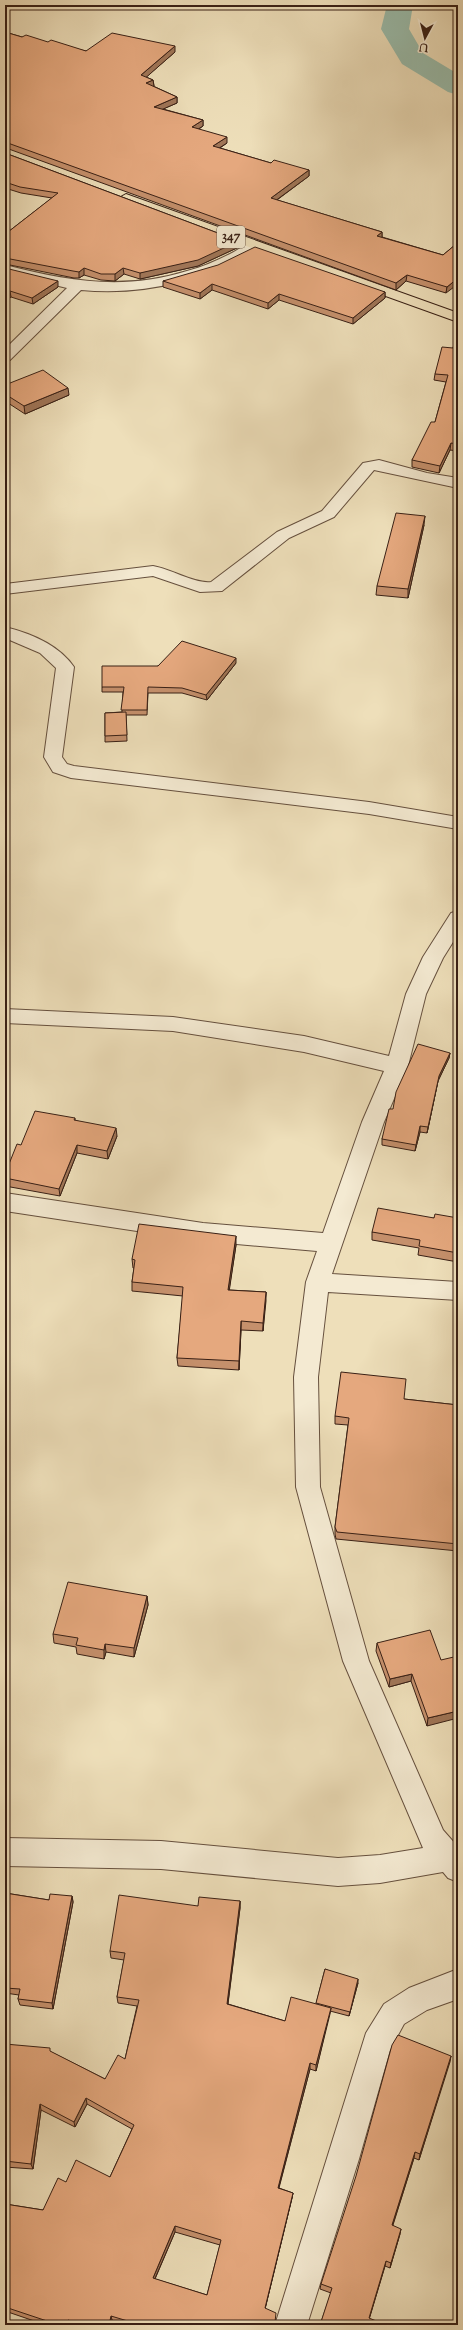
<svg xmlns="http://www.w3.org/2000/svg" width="463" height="2330" font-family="'Sorts Mill Goudy',serif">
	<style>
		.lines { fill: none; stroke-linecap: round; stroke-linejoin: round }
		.river { fill: #9abdac; fill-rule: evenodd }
		.minor-casing { stroke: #66503e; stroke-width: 2 }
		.major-casing { stroke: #392015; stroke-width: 2 }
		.minor { fill: #f4ead2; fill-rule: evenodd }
		.major { fill: #eedfba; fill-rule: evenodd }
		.wall { fill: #c5906c; stroke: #392015; fill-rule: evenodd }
		.shaded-wall { fill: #a07658; stroke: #392015 }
		.building { fill: #e5a87e; stroke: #392015; fill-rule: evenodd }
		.labels { text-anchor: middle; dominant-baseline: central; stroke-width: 4; stroke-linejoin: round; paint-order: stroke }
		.shield { fill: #f4ead2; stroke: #715d4e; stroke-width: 1 }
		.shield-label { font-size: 13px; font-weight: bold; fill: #392015 }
	</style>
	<rect width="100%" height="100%" fill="#eedfba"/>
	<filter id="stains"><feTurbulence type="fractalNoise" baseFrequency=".005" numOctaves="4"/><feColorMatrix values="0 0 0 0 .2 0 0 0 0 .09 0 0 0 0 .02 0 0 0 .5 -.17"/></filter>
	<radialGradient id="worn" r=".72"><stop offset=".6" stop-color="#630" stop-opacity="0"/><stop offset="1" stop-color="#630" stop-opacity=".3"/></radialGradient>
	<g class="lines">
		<path class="river" d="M387 5H413L409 29 423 53 458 74V95L448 92 402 64 381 29Z"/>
		<g class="minor-casing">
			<g id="minor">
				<path d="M254 242 259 243 261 246 259 249C205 280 144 296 81 290L10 360 5 361V349L67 288 5 273V265C68 281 123 291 187 271 202 267 216 261 230 254 238 250 245 244 254 242Z"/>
				<path d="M379 460 427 473 458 478V488L374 470 334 517 289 538 222 591 200 592 153 576 5 594V584L153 566C171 569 195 584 211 582L277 532 322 511 363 463Z"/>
				<path d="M5 627C30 633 59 645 74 667L62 757 67 764 74 766 369 802 458 817V829L369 814 71 778 53 772 44 757 56 668 40 653 5 638Z"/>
				<path d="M458 911V934L443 958 426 994 408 1066 384 1122 332 1274 458 1282V1300L328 1292 318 1377 320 1487 369 1661 443 1830 458 1847V1882L448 1878 443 1872 380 1883 338 1886 161 1869 5 1866V1838L161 1841 338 1858 380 1855 423 1848 343 1661 296 1487 294 1377 306 1282 317 1251 203 1241 5 1211V1193L203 1223 323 1233 362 1122 384 1071 304 1052 173 1031 5 1023V1009L173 1017 304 1036 389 1056 406 994 423 957 451 913Z"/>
				<path d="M458 1969V1999L427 2010 404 2024 390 2050 359 2159 307 2325H275L366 2033 384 2004 409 1988Z"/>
			</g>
		</g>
		<g class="major-casing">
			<path id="major" d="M126 194 458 313V322L121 201 119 198Z"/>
		</g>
		<use href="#minor" class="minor"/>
		<use href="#major" class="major"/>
	</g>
	<g class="wall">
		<path d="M5 32 22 37 86 51 175 52 146 77 153 80 154 86H153L177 97V103L163 109 203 120V126L199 129 227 143 220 148 271 163 309 170V176L277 200 382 232V237L443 255 455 245 446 293 406 281 396 290 6 148H5Z"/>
		<path d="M5 153 239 241V247L198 266 140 279 124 274 115 281 101 280 84 275 79 278H74L5 264V231L8 232 52 198 21 193 5 188Z"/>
		<path d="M5 268 58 287 33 304 11 297 6 300H5Z"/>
		<path d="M163 281 385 292V298L353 324 279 300 268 309 212 290 200 299 163 287Z"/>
		<path d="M458 331V451L450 450 439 473 412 467V460L435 422 446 382 434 380 435 374 453 348Z"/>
		<path d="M5 385 69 395 25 414 5 401Z"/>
		<path d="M424 525 408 598 376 595 377 586Z"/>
		<path d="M236 663 207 700 182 693H148L147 715H126L127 741 105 742V713L122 712 123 692H102V687L158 666Z"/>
		<path d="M450 1053 449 1058 438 1081 427 1133 420 1132 415 1151 382 1145V1139L393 1109Z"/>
		<path d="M75 1118V1120L117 1136 108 1159 77 1153 60 1196 5 1186V1174L21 1145Z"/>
		<path d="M434 1218H458V1262L418 1255 419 1248 372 1240V1232Z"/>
		<path d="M236 1245 229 1290 266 1292 263 1331 241 1330 239 1370 178 1366 177 1358 183 1296 132 1291V1282L134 1268H133L132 1259Z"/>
		<path d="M404 1399 458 1405V1551L336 1539 335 1534V1527L348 1425 335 1424V1416Z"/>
		<path d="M147 1596 148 1605 134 1657 106 1652 104 1659 77 1654 76 1647 54 1643 53 1634Z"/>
		<path d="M377 1643 441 1660 427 1726 411 1681 389 1687 376 1651Z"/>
		<path d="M5 1893 49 1900 72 1896 73 1902 53 2009 20 2005 18 1999 19 1995 5 1993Z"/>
		<path d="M240 1901V1908L228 2004 285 2021 316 2004 325 1969 358 1983 349 2016 330 2011 316 2071 310 2069 279 2188 293 2193 292 2198 265 2309 275 2322 304 2325H127L112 2320 111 2325H46L5 2311V2204L43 2210 66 2182 110 2177 132 2129 87 2104 75 2127 41 2110 33 2169 5 2167V2044L51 2052 105 2079 125 2059 137 2006 118 2003 117 1997 124 1960 111 1958 110 1951 198 1906ZM175 2232 220 2245 207 2295 155 2279Z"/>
		<path d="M451 2056 419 2160 414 2158 393 2225 400 2234 390 2268 385 2266 369 2319 320 2325 331 2293 320 2289 321 2284Z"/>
	</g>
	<g class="shaded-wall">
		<path d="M175 46V52L142 81 141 75Z"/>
		<path d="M153 80 154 86 146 89V83Z"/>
		<path d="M177 97V103L154 113V107Z"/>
		<path d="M203 120V126L192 133V127Z"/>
		<path d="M227 137V143L213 152V146Z"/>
		<path d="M309 170V176L271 204V198Z"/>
		<path d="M382 232V238L377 236Z"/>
		<path d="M239 241V247L198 266 140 279V273Z"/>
		<path d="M84 268V275L79 278V272Z"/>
		<path d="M123 268 124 274 115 281V274Z"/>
		<path d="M407 275 406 281 396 290V283Z"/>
		<path d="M458 278V284L446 293 447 287Z"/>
		<path d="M58 281V287L33 304 32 298Z"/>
		<path d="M212 284V290L200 299V293Z"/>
		<path d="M10 291 11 297 6 300V294Z"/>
		<path d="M385 292V298L353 324V318Z"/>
		<path d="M279 294V300L268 309V303Z"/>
		<path d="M68 388 69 395 25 414 24 406Z"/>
		<path d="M451 443 450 450 439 473 440 466Z"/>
		<path d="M425 516 424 525 408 598V589Z"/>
		<path d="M236 658V663L207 700 206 695Z"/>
		<path d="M450 1053 449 1058 438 1081 427 1133 439 1076Z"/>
		<path d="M420 1126V1132L415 1151 416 1145Z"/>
		<path d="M116 1128 117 1136 108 1159 107 1151Z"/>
		<path d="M77 1145V1153L60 1196 59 1189Z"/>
		<path d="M236 1236V1245L228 1299V1290Z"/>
		<path d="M266 1292V1301L263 1331V1323Z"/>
		<path d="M241 1321V1330L239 1370V1361Z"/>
		<path d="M147 1596 148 1605 134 1657V1648Z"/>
		<path d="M105 1644 106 1652 104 1659V1650Z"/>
		<path d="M412 1674 411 1681 389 1687 390 1679Z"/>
		<path d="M458 1711V1718L427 1726 428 1718Z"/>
		<path d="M72 1896 73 1902 53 2009 52 2003Z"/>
		<path d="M240 1901V1908L227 2010V2004Z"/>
		<path d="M358 1979V1983L349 2016 350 2012Z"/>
		<path d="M331 2008 330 2014 316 2071V2065Z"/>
		<path d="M451 2056 450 2062 419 2160 420 2154Z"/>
		<path d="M310 2063V2069L277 2194 278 2188Z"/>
		<path d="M86 2098 87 2104 75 2127 74 2122Z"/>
		<path d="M40 2104 41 2110 33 2169 31 2164Z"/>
		<path d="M415 2152 414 2158 391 2230 392 2225Z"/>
		<path d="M293 2193 292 2198 264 2313 265 2308Z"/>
		<path d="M175 2226V2232L153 2283V2278Z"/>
		<path d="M401 2229 400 2234 390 2268 391 2263Z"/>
		<path d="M386 2261 385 2266 368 2323 369 2318Z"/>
		<path d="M111 2316 112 2320 111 2325H109Z"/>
		<path d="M68 2320 69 2325H66Z"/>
	</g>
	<g class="building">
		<path d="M5 32 22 37 26 35 48 42 51 40 86 51 112 33 175 46 141 75 153 80 146 83 177 97 154 107 203 120 192 127 227 137 213 146 271 163 274 160 309 170 271 198 382 232 377 236 443 255 455 245 458 246V278L447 287 407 275 396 283 5 142Z"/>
		<path d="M5 153 239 241 198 260 140 273 123 268 115 274H101L84 268 79 272 73 271 5 258V231L8 232 58 193 20 187 5 182Z"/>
		<path d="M255 247 385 292 353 318 279 294 268 303 212 284 200 293 163 281 218 265Z"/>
		<path d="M5 268 58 281 32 298 10 291 6 294H5Z"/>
		<path d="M458 331V444L451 443 440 466 412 460 431 422H435L448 375 435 374 442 347 453 348Z"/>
		<path d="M43 370 68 388 24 406 5 394V385Z"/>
		<path d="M396 513 425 516 408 589 377 586Z"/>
		<path d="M182 641 236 658 206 695 182 688 148 687 147 710H121L124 687H102V666H158Z"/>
		<path d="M126 712 127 735 105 736V713Z"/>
		<path d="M418 1044 450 1053 439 1076 428 1127 420 1126 416 1145 382 1139 389 1109H393L396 1092Z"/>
		<path d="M35 1111 75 1118 74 1120 116 1128 107 1151 77 1145 59 1189 5 1178V1174L17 1144 21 1145Z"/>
		<path d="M378 1208 434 1218 435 1214 458 1218V1253L419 1246 420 1240 372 1232Z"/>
		<path d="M139 1224 236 1236 228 1290 266 1292 263 1323 241 1321 239 1361 177 1358 183 1287 132 1282 135 1260 132 1259Z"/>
		<path d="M341 1372 406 1379 404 1399 458 1405V1544L337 1532 335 1527 349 1418 335 1416Z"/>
		<path d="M68 1582 147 1596 134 1648 105 1644 104 1650 76 1645 78 1638 53 1634Z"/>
		<path d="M430 1630 441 1660 458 1656V1711L428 1718 412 1674 390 1679 377 1643Z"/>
		<path d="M5 1893 49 1900 50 1894 72 1896 52 2003 18 1999 20 1989 5 1988Z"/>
		<path d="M119 1895 198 1906 199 1897 240 1901 227 2004 285 2021 291 1997 331 2008 316 2065 310 2063 278 2188 293 2193 265 2308 276 2313 275 2322H297L304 2325H141L111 2316 109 2325H84L68 2320 66 2325H59L5 2307V2204L43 2210 58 2178 66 2182 76 2160 110 2177 134 2125 86 2098 74 2122 40 2104 31 2164 5 2161V2044L50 2048V2051L105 2079 118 2055 125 2059 139 2000 117 1997 125 1953 110 1951ZM175 2226 221 2240 207 2295 153 2278Z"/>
		<path d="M325 1969 358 1979 350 2012 316 2003Z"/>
		<path d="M398 2035 451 2056 420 2154 415 2152 392 2225 401 2229 391 2263 386 2261 369 2318 386 2325H320L332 2288 321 2284 356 2176 392 2045Z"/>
	</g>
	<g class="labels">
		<rect class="shield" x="217" y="226" width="28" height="22" rx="3"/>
		<g class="shield-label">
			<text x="231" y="237">347</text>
		</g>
	</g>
	<rect width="463" height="2330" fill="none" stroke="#eedfba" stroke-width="20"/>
	<rect x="6" y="6" width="451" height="2318" fill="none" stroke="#392015" stroke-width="2"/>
	<rect x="10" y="10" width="443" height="2310" fill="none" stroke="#392015"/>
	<g transform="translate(425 38) rotate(187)" stroke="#f4ead2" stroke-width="3" paint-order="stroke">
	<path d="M0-3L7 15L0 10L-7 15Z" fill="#392015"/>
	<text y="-6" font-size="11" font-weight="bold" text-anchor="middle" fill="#392015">U</text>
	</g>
	<rect width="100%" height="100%" filter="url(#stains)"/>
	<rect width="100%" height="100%" fill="url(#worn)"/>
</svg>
